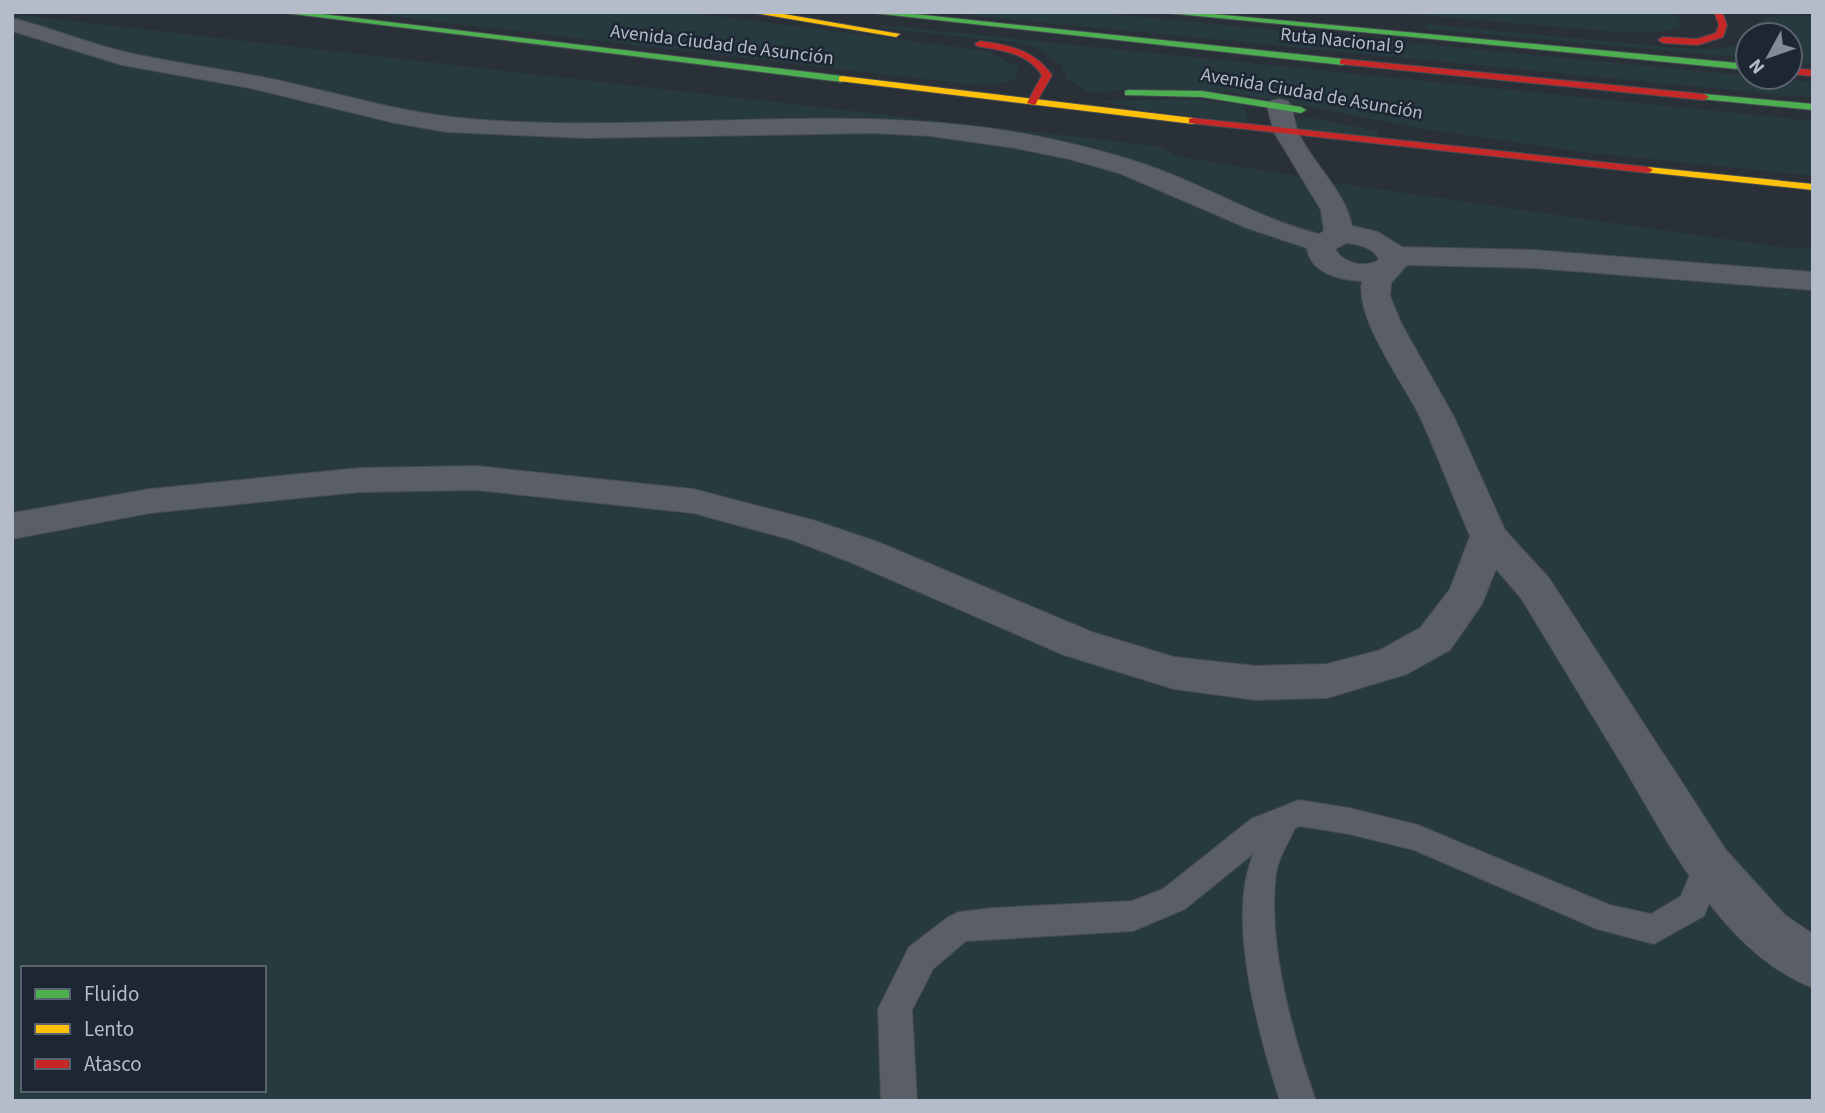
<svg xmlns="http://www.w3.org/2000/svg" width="1825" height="1113" font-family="'Source Sans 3',sans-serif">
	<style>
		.green { fill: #273a3e; fill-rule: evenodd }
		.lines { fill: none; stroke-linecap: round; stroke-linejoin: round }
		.lane-casing { stroke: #484c53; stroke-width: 2 }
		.street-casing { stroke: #484c53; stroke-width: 2 }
		.fast-casing { stroke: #484c53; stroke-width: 2 }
		.slow-casing { stroke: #484c53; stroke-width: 2 }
		.jam-casing { stroke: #484c53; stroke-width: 2 }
		.lane { fill: #5a5e66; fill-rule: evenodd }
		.street { fill: #5a5e66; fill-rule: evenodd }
		.fast { fill: #4caf50; fill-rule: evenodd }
		.slow { fill: #ffc107; fill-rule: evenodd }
		.jam { fill: #c62828; fill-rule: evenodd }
		.labels { text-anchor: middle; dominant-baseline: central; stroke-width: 5; stroke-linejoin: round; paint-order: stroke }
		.far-street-label { font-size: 19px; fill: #b4bcc9; stroke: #1d2633 }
	</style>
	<rect width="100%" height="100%" fill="#2a3038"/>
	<g class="green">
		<path d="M355 12H686L987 51 1019 68 1016 78 1004 83 966 84Z"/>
		<path d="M935 12H1091L1813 82V98Z"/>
		<path d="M1382 12H1667L1678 17 1681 25 1668 31 1631 33Z"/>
		<path d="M12 14 1157 146 1177 156 1363 187 1787 248 1813 247V1101H12ZM23 968H264V1090H23Z"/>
		<path d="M1783 15 1813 16V64L1790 62V35H1752L1753 26 1765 18Z"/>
		<path d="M1427 24 1666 47 1711 49 1739 45 1748 38V58L1426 29Z"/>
		<path d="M881 25 1813 121V176L1583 152 1423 129 1231 92 1120 90 1090 93 1068 80 1060 64 1036 48 1014 42 880 28Z"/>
		<path d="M1195 99 1243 105 1249 123 1141 110 1101 101Z"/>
		<path d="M1311 118 1378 131V138L1303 130 1294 125 1296 120Z"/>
	</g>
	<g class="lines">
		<g class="lane-casing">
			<path id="lane" d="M1299 800 1349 808 1418 825 1610 905 1651 914 1681 896 1698 855 1709 851 1720 855 1724 865 1704 916 1654 944 1597 929 1414 850 1349 834 1300 826 1295 828C1289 842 1278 858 1276 873 1267 945 1292 1033 1316 1101H1280C1259 1036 1225 917 1254 853L1185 909 1133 931 966 941 933 969 912 1010 917 1101H881L878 1009 909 947 948 917 959 912 993 908 1132 901 1163 889 1251 819Z"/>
		</g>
		<g class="street-casing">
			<path id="street" d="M12 18C49 27 84 42 121 51 176 64 232 70 286 82 348 96 408 114 471 119 652 134 833 102 1014 132 1064 141 1115 153 1163 171 1215 191 1264 220 1319 234L1324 231 1321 210 1274 132 1267 106 1270 101 1279 99 1288 101C1294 110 1294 121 1298 132 1313 165 1345 190 1352 226L1378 232 1402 247 1534 250 1813 272V290L1534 268 1407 265 1391 283 1390 296 1401 323 1454 417 1505 530 1549 578 1726 850 1785 915 1813 934V988C1723 953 1670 845 1623 766 1589 710 1555 654 1521 598L1496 569 1482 604 1450 650 1407 674 1327 698 1256 700 1174 689 1064 655 850 562 792 540 693 513 476 490 360 492 150 513 12 539V513L150 489 360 468 476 466 693 489 816 521 878 542 1092 632 1174 657 1256 666 1327 664 1380 650 1420 628 1450 589 1470 536C1453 497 1438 456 1420 417 1403 381 1355 320 1362 281 1339 280 1310 273 1307 248L1247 228 1119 173 1069 159 1015 148 930 136 873 133 586 138 446 132 395 123 250 88 122 65 12 31ZM1346 243C1358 244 1375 248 1379 260 1365 268 1343 264 1335 249Z"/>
		</g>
		<g class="fast-casing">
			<g id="fast">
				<path d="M277 12H305L842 76 847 79 842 82Z"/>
				<path d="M864 12H895L1343 59 1348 62 1343 65Z"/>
				<path d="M1158 12H1192L1748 64V70Z"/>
				<path d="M1128 90 1202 91 1301 107 1306 110 1301 113 1202 97 1125 95V91Z"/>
				<path d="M1704 94 1813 104V110L1701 99 1699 97Z"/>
			</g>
		</g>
		<g class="slow-casing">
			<g id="slow">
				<path d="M749 12H772L900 34 896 37Z"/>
				<path d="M842 76 1193 118 1198 121 1193 124 839 81V77Z"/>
				<path d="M1648 167 1813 184V190L1644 172 1643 170Z"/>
			</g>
		</g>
		<g class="jam-casing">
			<g id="jam">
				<path d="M1714 12H1722L1727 25 1723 37 1698 45 1663 43 1658 40 1663 37 1697 39 1716 33 1719 25Z"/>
				<path d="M980 41C1010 45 1034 50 1052 75L1035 105 1027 103 1042 75C1026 52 1003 51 977 46L975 44Z"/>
				<path d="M1343 59 1704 94 1709 97 1704 100 1340 64V60Z"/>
				<path d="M1790 68 1813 70V76L1790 74Z"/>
				<path d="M1193 118 1648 167 1653 170 1648 173 1189 123V119Z"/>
			</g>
		</g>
		<use href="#lane" class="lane"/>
		<use href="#street" class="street"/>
		<use href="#fast" class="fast"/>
		<use href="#slow" class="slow"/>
		<use href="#jam" class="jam"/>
	</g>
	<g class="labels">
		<g class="far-street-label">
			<text transform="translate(1342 41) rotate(6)">Ruta Nacional 9</text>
			<text transform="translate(722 45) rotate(7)">Avenida Ciudad de Asunción</text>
			<text transform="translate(1312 94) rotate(10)">Avenida Ciudad de Asunción</text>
		</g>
	</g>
	<rect width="1825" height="1113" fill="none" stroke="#b4bcc9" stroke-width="28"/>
	<rect x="21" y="966" width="245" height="126" fill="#1d2633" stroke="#59626f" stroke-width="2"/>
	<rect x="35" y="989" width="35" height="10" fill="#4caf50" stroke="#59626f" stroke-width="2"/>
	<text x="84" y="1001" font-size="21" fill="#b4bcc9">Fluido</text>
	<rect x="35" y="1024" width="35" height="10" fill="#ffc107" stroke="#59626f" stroke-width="2"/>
	<text x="84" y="1036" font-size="21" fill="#b4bcc9">Lento</text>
	<rect x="35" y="1059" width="35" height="10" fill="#c62828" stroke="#59626f" stroke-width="2"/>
	<text x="84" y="1071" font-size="21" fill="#b4bcc9">Atasco</text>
	<g transform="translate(1769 56) rotate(230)"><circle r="33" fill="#1d2633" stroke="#59626f" stroke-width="2"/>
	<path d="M0-5L12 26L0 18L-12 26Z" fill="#848b96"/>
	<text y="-10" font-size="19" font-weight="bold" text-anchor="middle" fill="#b4bcc9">N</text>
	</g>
</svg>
